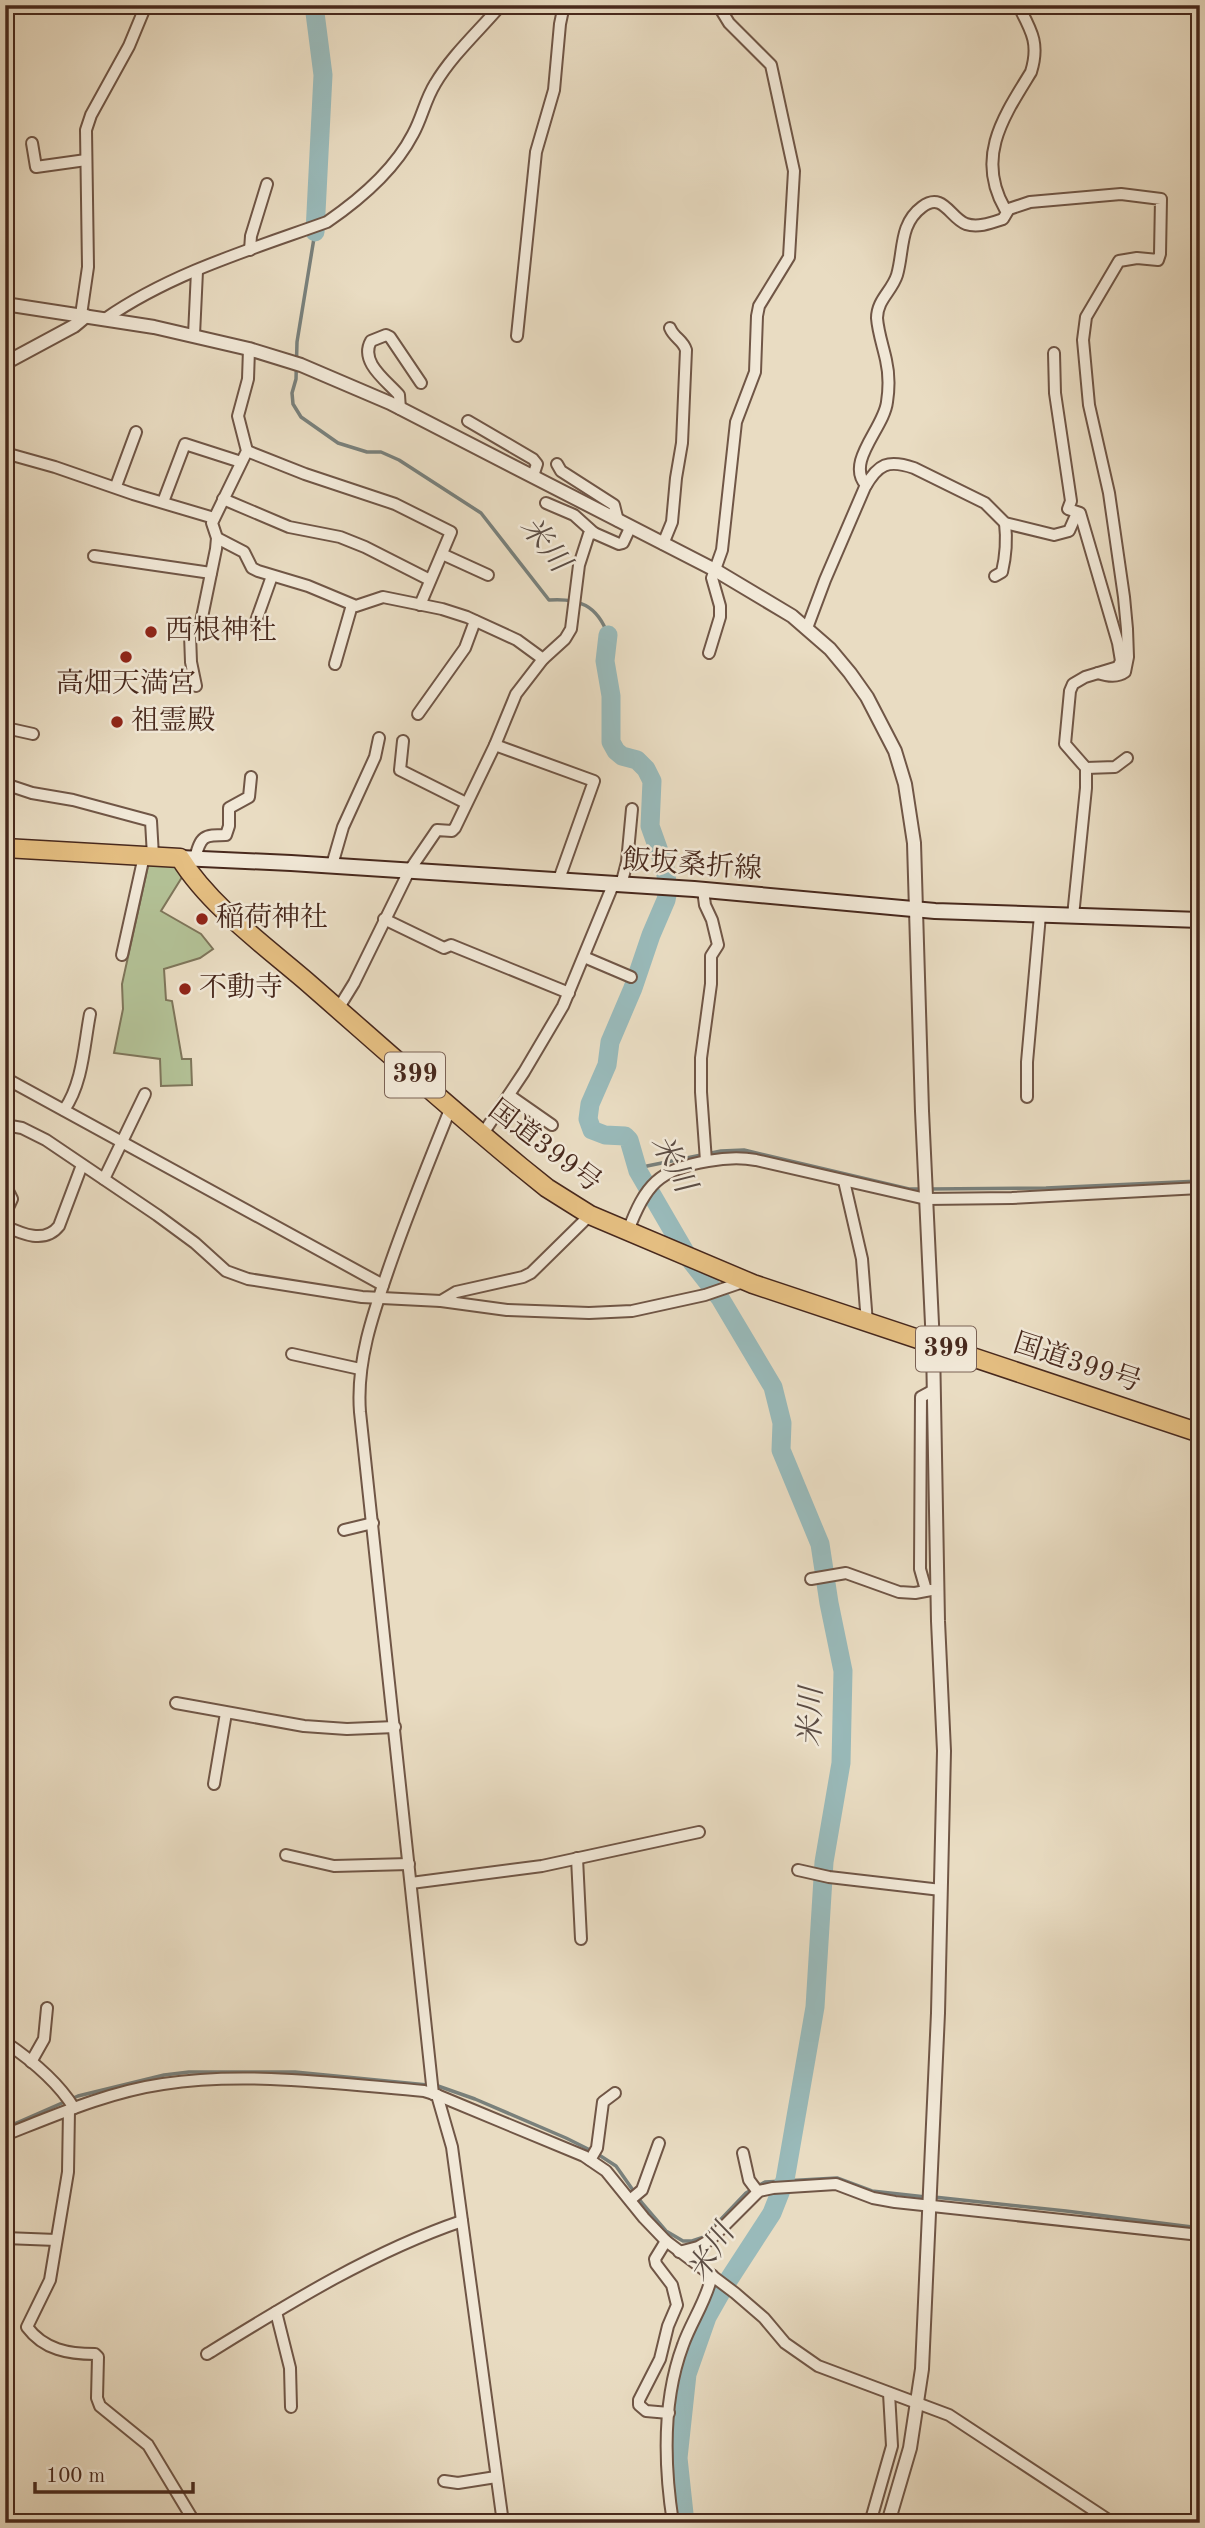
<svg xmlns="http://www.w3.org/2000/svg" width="1205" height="2528" font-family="'Old Standard TT','Noto Serif JP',serif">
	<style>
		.green { fill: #b3c196; stroke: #7e755a; stroke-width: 2 }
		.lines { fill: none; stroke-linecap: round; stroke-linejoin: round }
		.stream { stroke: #79807b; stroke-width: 3.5 }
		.river { stroke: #99baba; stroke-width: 19 }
		.minor-casing { stroke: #705646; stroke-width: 14 }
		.tertiary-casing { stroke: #705646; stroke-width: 16 }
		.secondary-casing { stroke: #48291d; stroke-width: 18 }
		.trunk-casing { stroke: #48291d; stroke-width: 21 }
		.minor { stroke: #f1e8d7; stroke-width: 10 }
		.tertiary { stroke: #f1e8d7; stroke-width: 12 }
		.secondary { stroke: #f1e8d7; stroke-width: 14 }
		.trunk { stroke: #e4be81; stroke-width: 18 }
		.poi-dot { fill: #8f2418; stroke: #f1e8d7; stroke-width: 2.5 }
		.labels { text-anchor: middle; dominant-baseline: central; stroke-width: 5; stroke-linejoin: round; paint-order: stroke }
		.shield { fill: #f1e8d7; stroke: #7b6255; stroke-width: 2 }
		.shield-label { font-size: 26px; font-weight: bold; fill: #48291d }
		.poi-label { font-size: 28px; fill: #48291d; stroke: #f1e8d7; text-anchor: start }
		.street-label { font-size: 28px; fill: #48291d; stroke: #f1e8d7 }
		.water-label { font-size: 30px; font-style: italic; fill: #5c4d44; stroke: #f1e8d7 }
	</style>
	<rect width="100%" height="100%" fill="#e9dcc2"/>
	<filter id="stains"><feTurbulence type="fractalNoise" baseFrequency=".00286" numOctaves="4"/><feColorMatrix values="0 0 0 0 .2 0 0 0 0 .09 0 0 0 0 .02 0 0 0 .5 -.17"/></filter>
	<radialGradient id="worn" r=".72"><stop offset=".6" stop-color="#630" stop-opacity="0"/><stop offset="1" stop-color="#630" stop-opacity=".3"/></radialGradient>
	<path class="green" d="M152 860 170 863 184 874 161 911 201 934 213 949 200 958 164 969 166 1000 172 1001 182 1059H191L192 1085 161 1086 160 1059 114 1053 123 1009 122 984 148 866Z"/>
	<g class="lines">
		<g class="stream">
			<path d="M315 232 297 342 296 379 292 393 293 404 301 417 338 443 367 452H381L399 460 481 513 549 600C579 598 597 605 608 635"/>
			<path d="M638 1171 647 1166 721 1151 744 1150 909 1189H921"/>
			<path d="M929 1189 1046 1188 1200 1181"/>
			<path d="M5 2128 78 2096 164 2075 189 2072H295L438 2086 475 2099 566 2138 596 2153 616 2166 642 2203 666 2231 683 2241H692L704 2237 746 2193 765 2182 837 2178 872 2191 926 2197"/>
			<path d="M934 2197 1066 2211 1200 2228"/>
		</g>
		<g class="river">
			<path d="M314 5 323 75 315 232"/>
			<path d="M608 635 605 661 611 696V742L616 751 622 756 637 760 646 769 652 781 650 826 665 868 668 890 666 900 651 935 633 988 610 1042 607 1065 590 1104 588 1119 592 1130 605 1135 625 1136 629 1140 638 1171 688 1257 720 1298 773 1387 782 1423 781 1450 820 1544 829 1603 843 1671 841 1763 824 1862 815 2007 785 2180 772 2213 724 2287 707 2317 687 2374 678 2458 685 2523"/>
		</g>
		<g class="minor-casing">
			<g id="minor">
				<path d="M32 143 36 167 86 160"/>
				<path d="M1009 209H1005C975 157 1004 116 1031 72 1040 43 1031 30 1018 5"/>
				<path d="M250 250 251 236 267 184"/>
				<path d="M81 315 88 267 86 130 91 115 129 46 146 5"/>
				<path d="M105 319C171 273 252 249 327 222 359 200 395 169 413 134 422 118 425 100 435 84 452 55 479 31 501 5"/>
				<path d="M194 335 197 271"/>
				<path d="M517 336 536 152 554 90 560 24 564 5"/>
				<path d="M1054 353 1055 393 1071 501 1068 509 1080 513 1118 643 1121 661 1118 667 1085 677 1073 684 1070 691 1065 744 1086 768V788L1073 916"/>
				<path d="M400 409 399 395C387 381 359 362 371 341L386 335 390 337 421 383"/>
				<path d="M468 421 533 459 537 464 533 476"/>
				<path d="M247 451 305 474 395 504 451 532 420 605"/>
				<path d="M5 453 55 467 133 494 214 518"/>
				<path d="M557 464 561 471 614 505 618 521"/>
				<path d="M866 485C845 462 884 428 887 402 889 389 889 373 886 360 883 346 878 332 877 318 877 300 892 291 897 275 904 251 899 224 922 207 943 191 950 218 966 224 978 228 991 223 1003 219L1009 209 1030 202 1121 194 1161 199 1160 254 1158 260 1137 258 1119 261 1086 317 1083 340 1089 405 1109 493 1124 597 1127 629 1128 657 1125 672C1117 678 1107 676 1098 673"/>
				<path d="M116 486 136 432"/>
				<path d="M223 499 289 527 340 537 365 547 430 580"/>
				<path d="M163 502 185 444 241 462"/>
				<path d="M546 503 574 515 594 533"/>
				<path d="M217 538 244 552 252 568 258 571 308 586 356 606 383 597 442 609 467 617 517 640 543 659"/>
				<path d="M663 544 672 522 676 478 682 443 686 350C683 340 674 338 670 328"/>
				<path d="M442 554 488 575"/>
				<path d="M94 556 211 573"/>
				<path d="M995 576 1002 572C1006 555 1007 540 1005 523"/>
				<path d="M256 621 272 576"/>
				<path d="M807 628 825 580 865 487C878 464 888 459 914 468L985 503 1005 523 1054 535 1069 531 1077 513"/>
				<path d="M709 653 720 617V606L712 578 722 550 736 422 755 372 757 316 759 306 789 257 794 171 771 65 729 23 718 5"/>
				<path d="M335 664 352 605"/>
				<path d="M196 686 191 662 190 634 200 627 216 549 217 538 212 523 247 451 238 416 248 379 249 349"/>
				<path d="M418 714 465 648 475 621"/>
				<path d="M6 728 33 734"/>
				<path d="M403 741 400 770 466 803"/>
				<path d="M495 745 594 781 558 882"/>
				<path d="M1086 768 1115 767 1127 758"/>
				<path d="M5 784 32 793 73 800 151 821 153 856"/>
				<path d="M195 858C201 836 203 835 226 835L229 826V808L249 797 251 777"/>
				<path d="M332 865 343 827 375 757 379 738"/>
				<path d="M621 885 627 862 632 809"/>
				<path d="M703 890 705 905 712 920 718 945 711 956V984L701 1058V1092L706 1161"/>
				<path d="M384 919 444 948 451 945 569 993"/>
				<path d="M122 955 144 856"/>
				<path d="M584 957 631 977"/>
				<path d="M338 1009 354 983 409 871 437 830 452 831 455 828 495 745 516 694 543 659 565 639 571 629 579 565 589 534 594 533 619 544 623 543 630 528"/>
				<path d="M5 1078 383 1285"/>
				<path d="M509 1095 552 1125"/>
				<path d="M1027 1097V1062L1040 915"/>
				<path d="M64 1110C83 1083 84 1045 90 1014"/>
				<path d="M5 1125 22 1128 46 1140 157 1215 195 1243 226 1271 248 1279 362 1297 441 1301 507 1310 589 1313 632 1311 705 1295 746 1281"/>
				<path d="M482 1135 524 1072 563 1006 613 885"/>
				<path d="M104 1179 145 1094"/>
				<path d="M844 1181 862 1259 867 1323"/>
				<path d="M5 1185 12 1199 5 1214"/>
				<path d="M5 1226C22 1234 45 1244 59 1226L82 1165"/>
				<path d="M628 1231C645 1185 659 1169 708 1161 725 1158 739 1157 756 1160L926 1199 1012 1198 1200 1188"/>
				<path d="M441 1301 456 1292 523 1277 531 1273 590 1215"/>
				<path d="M292 1354 360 1369"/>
				<path d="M344 1530 373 1523"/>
				<path d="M811 1579 846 1573 899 1592 915 1593 931 1590"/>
				<path d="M926 1590 920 1569 921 1397 934 1390"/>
				<path d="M176 1703 304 1726 347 1729 395 1727"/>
				<path d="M214 1784 226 1713"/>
				<path d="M286 1855 334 1866 409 1864"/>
				<path d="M577 1858 581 1939"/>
				<path d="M798 1870 829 1877 941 1890"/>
				<path d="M411 1883 542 1866 699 1832"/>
				<path d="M5 2042C30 2059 58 2082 74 2108"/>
				<path d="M31 2062 44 2039 47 2008"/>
				<path d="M433 2094 360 1412C356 1360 374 1311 391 1262 409 1210 430 1159 451 1107"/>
				<path d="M437 2095 452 2147 503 2523"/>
				<path d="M69 2110 68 2172 50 2280 27 2327C44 2350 69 2354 95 2354L98 2357 97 2398 100 2406 148 2445 195 2523"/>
				<path d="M5 2135C56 2115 108 2092 163 2084 246 2071 340 2084 424 2091L437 2095 584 2156 606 2171 644 2218 666 2241 735 2293 764 2318 785 2343 818 2366 949 2415 1113 2523"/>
				<path d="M743 2153 749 2180 758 2192"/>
				<path d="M590 2160 597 2148 603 2102 615 2093"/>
				<path d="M630 2200 642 2190 659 2143"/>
				<path d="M5 2238 56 2240"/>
				<path d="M666 2241 655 2259 656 2264 672 2285 677 2305 668 2326 660 2359 639 2400V2405L646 2411 669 2413"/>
				<path d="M679 2252 698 2247 710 2240 759 2191 773 2188 836 2184 873 2198 895 2202 1200 2235"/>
				<path d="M276 2312 290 2368 291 2407"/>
				<path d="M207 2354C288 2304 371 2252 462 2221"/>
				<path d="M444 2481 458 2483 496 2477"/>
				<path d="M673 2523C664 2465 662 2401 683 2345 691 2322 707 2300 712 2275"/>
				<path d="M870 2523 892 2446 889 2393"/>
				<path d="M1197 2523 1200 2520"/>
			</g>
		</g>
		<g class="tertiary-casing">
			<g id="tertiary">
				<path d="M5 304 154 327 249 349 301 365 390 403 715 570 792 616 830 649 850 673 867 697 895 751 905 784 914 843 922 1111 933 1345 938 1621 944 1751 938 2013 922 2369 910 2448 888 2523"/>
				<path d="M5 366 9 361 74 326 86 316"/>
				<path d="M5 718V731"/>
			</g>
		</g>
		<g class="secondary-casing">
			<path id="secondary" d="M180 858 291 863 694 889 935 911 1200 920"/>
		</g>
		<g class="trunk-casing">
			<path id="trunk" d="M5 848 180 858C209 905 264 945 306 981 377 1043 448 1107 521 1167L547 1188 590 1215 753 1284 1200 1433"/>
		</g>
		<use href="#minor" class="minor"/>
		<use href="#tertiary" class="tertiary"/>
		<use href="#secondary" class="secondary"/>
		<use href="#trunk" class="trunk"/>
	</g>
	<g class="poi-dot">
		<circle cx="151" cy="632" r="7"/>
		<circle cx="126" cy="657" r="7"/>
		<circle cx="117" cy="722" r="7"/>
		<circle cx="202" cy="919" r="7"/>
		<circle cx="185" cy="989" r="7"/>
	</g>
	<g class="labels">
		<g class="shield">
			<rect x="385" y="1052.5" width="60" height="45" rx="5"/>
			<rect x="916" y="1326.5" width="60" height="45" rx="5"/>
		</g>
		<g class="shield-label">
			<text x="415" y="1075">399</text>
			<text x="946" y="1349">399</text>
		</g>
		<g class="poi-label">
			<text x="165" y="632">西根神社</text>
			<text x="126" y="685" text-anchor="middle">高畑天満宮</text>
			<text x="131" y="722">祖霊殿</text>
			<text x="216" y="919">稲荷神社</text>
			<text x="199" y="989">不動寺</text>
		</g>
		<g class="street-label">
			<text transform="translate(692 866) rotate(4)">飯坂桑折線</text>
			<text transform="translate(544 1147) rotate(37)">国道399号</text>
			<text transform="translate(1077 1364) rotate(18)">国道399号</text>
		</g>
		<g class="water-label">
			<text transform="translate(544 545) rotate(52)">米川</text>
			<text transform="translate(672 1164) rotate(62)">米川</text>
			<text transform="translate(812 1717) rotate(-88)">米川</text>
			<text transform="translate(712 2253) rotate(-58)">米川</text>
		</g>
	</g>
	<rect width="1205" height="2528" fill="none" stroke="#e9dcc2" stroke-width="28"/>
	<rect x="7" y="7" width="1191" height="2514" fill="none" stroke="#48291d" stroke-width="3.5"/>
	<rect x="14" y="14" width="1177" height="2500" fill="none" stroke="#48291d" stroke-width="2"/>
	<path d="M35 2482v10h158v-10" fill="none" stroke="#48291d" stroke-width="3.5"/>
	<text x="46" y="2482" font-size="21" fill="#48291d" stroke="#f1e8d7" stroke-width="5" paint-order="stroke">100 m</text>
	<rect width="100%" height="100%" filter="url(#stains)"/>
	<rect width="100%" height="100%" fill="url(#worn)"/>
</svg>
